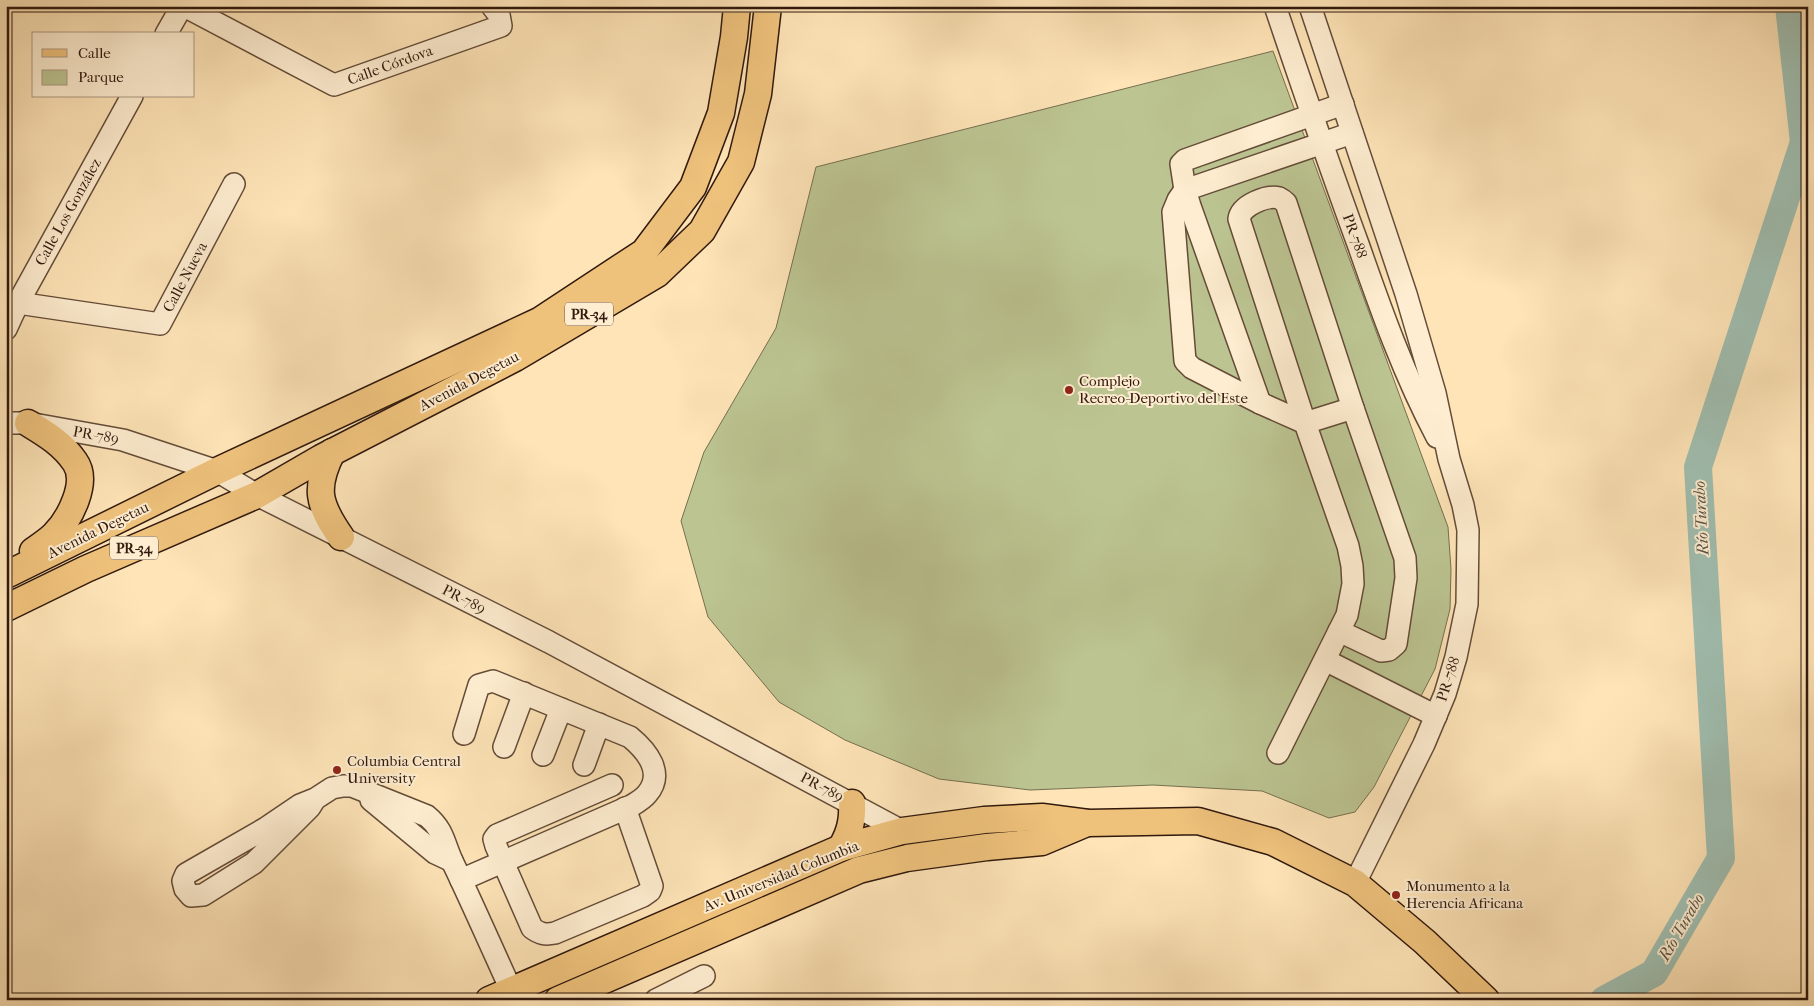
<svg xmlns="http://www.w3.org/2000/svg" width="1814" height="1006" font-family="'IM FELL French Canon',serif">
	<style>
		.green { fill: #bcc592; stroke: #766f50 }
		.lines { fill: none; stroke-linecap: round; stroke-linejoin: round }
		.river { stroke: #a0beb0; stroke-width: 28 }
		.minor-casing { stroke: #644c38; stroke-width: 24 }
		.major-casing { stroke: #31190d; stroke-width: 29 }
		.minor { stroke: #feedd0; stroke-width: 21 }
		.major { stroke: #efc27c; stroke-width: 26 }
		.poi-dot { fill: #8f2418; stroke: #feedd0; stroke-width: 2 }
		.labels { text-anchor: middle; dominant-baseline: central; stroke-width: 4; stroke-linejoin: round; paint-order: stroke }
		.shield { fill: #feedd0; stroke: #6e5948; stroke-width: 1 }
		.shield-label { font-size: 14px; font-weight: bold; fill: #31190d }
		.street-label { font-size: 15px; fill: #31190d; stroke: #feedd0 }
		.poi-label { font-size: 15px; fill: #31190d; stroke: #feedd0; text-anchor: start }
		.water-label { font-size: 16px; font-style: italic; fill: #585346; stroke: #feedd0 }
	</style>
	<rect width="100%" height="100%" fill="#fee4b7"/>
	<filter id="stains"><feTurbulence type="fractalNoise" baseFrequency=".004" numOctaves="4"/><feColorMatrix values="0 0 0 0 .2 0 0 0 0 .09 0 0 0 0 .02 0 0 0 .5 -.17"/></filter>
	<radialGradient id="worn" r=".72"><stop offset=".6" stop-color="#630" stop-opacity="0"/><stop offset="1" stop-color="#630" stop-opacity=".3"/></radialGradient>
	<path class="green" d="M1273 51 1448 527 1451 569 1450 609 1435 669 1374 787 1355 812 1329 818 1262 791 1153 785 1030 790 939 779 845 740 779 702 708 617 681 521 704 452 776 328 816 167Z"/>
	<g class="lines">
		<path class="river" d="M1604 1000 1654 973 1721 858 1698 467 1804 142 1789 6"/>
		<g class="minor-casing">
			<g id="minor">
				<path d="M184 6 334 85 501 26 499 15 492 6"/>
				<path d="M1275 6C1302 86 1329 165 1358 244 1381 310 1404 375 1437 437"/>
				<path d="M1310 6 1406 294 1435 393 1449 459 1463 505 1468 530 1467 604 1456 657 1445 694 1424 744 1355 883"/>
				<path d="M166 34 182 6"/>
				<path d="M18 303 160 324 234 184"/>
				<path d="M6 329 18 303 132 96"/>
				<path d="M1260 403 1190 206 1185 190 1181 164 1185 160 1343 104"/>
				<path d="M6 423H28L123 440 217 471 257 495 549 642 902 831"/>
				<path d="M1339 631 1381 651 1389 650 1396 644 1406 578 1405 558 1353 408"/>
				<path d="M1325 660 1436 716"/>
				<path d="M504 747 524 693"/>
				<path d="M1278 753 1347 615 1353 584 1352 566 1348 546 1305 423 1239 219C1241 205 1267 195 1279 198 1281 199 1285 202 1286 203L1353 408 1305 423 1260 403 1192 368 1185 361 1173 212 1178 200 1185 190 1352 133"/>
				<path d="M543 755 561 709"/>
				<path d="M584 765 599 724"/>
				<path d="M612 785 497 835 494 839 496 846 532 928C540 934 545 935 555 933L643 896 650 891 652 886 625 808"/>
				<path d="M315 799 310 807 254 863 203 895 191 896 185 889 183 881 186 874 266 828 300 805 315 799 332 788 343 786H352L427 816C444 830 444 844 453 863 473 905 492 948 511 990L513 1000"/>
				<path d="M371 800 435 853 452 861"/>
				<path d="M461 880 631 806C636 803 643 799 647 794 665 773 647 751 630 737L493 681 479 685 464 734"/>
				<path d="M656 1000 704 976"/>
			</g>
		</g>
		<g class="major-casing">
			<g id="major">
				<path d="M28 423C46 434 63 444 75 462 89 482 70 519 54 535 48 541 40 546 33 551"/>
				<path d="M332 452C314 488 318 504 341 537"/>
				<path d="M6 575 217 471 539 321 644 252 693 187 721 113 734 37 737 6"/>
				<path d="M6 608 86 569 257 495 321 458 515 358 657 274 702 231 741 162 758 94 768 6"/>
				<path d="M841 848C850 833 853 820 852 803"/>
				<path d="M489 1000 841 848 902 831 984 820 1042 817 1088 823 1198 821 1273 842 1355 883 1425 942 1486 1000"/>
				<path d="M558 1000 859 870 907 858 987 847 1042 842 1087 823"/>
			</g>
		</g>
		<use href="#minor" class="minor"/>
		<use href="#major" class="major"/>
	</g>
	<g class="poi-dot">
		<circle cx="1069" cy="390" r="5"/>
		<circle cx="337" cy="770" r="5"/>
		<circle cx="1396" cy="895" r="5"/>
	</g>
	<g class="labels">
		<g class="shield">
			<rect x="565" y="302.5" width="48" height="23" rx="4"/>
			<rect x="110" y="536.5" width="48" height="23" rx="4"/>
		</g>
		<g class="shield-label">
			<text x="589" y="314">PR-34</text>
			<text x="134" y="548">PR-34</text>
		</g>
		<g class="street-label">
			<text transform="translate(390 65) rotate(-20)">Calle Córdova</text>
			<text transform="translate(68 212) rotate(-61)">Calle Los González</text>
			<text transform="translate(1355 236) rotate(70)">PR-788</text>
			<text transform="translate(185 277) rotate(-62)">Calle Nueva</text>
			<text transform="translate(469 381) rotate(-28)">Avenida Degetau</text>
			<text transform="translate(96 435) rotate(10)">PR-789</text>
			<text transform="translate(98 530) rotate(-26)">Avenida Degetau</text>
			<text transform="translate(464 599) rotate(27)">PR-789</text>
			<text transform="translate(1448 679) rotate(-72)">PR-788</text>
			<text transform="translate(822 787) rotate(28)">PR-789</text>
			<text transform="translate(781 876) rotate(-22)">Av. Universidad Columbia</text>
		</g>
		<g class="poi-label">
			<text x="1079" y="381">Complejo<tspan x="1079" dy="17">Recreo-Deportivo del Este</tspan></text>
			<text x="347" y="761">Columbia Central<tspan x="347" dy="17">University</tspan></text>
			<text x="1406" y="886">Monumento a la<tspan x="1406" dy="17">Herencia Africana</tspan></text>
		</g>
		<g class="water-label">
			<text transform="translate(1701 518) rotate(-93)">Río Turabo</text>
			<text transform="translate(1681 927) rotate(-60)">Río Turabo</text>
		</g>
	</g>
	<rect width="1814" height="1006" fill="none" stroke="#fee4b7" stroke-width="25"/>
	<rect x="8" y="8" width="1799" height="991" fill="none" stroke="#31190d" stroke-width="2.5"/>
	<rect x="12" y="12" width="1789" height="981" fill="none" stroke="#31190d"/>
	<rect x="32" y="32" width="162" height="65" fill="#feedd0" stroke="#ac9882"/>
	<rect x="42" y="49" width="25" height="8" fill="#efc27c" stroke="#ac9882"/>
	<text x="78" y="58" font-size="15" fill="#31190d">Calle</text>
	<rect x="42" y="70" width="25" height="15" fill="#bcc592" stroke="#ac9882"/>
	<text x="78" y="82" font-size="15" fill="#31190d">Parque</text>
	<rect width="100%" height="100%" filter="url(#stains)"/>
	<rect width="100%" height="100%" fill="url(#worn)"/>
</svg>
